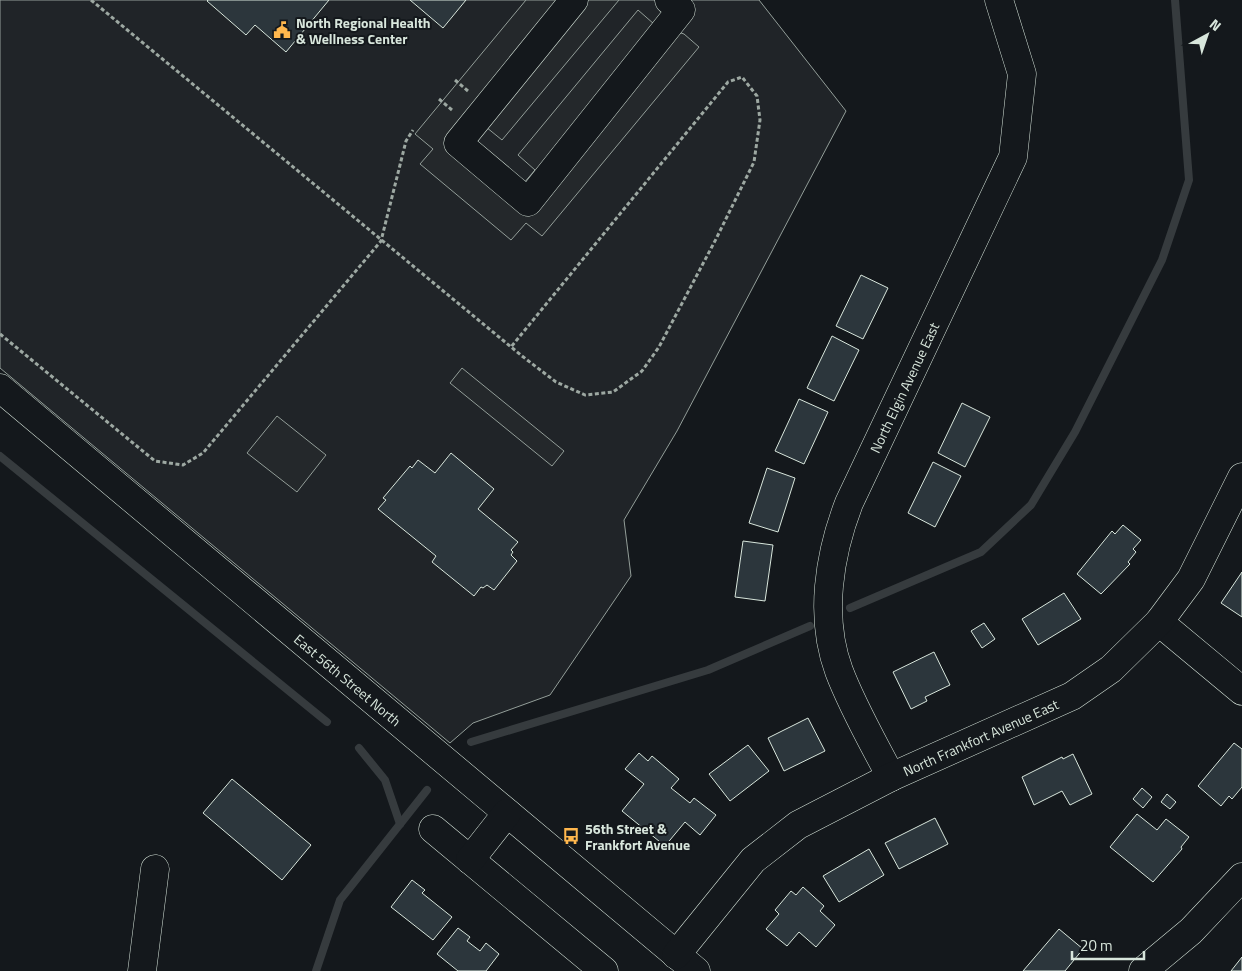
<svg xmlns="http://www.w3.org/2000/svg" width="1242" height="971" font-family="'Titillium Web',sans-serif">
	<style>
		.green { fill: #202428; stroke: #939e99 }
		.parking { fill: #24282b; stroke: #939e99 }
		.lines { fill: none; stroke-linecap: round; stroke-linejoin: round }
		.stream { stroke: #363b3e; stroke-width: 8 }
		.building { fill: #2c363c; stroke: #d8e6dc }
		.minor-casing { stroke: #d8e6dc; stroke-width: 29 }
		.path { stroke: #9da8a2; stroke-width: 3; stroke-dasharray: 4 2.5; stroke-linecap: butt }
		.minor { stroke: #14181c; stroke-width: 28 }
		.labels { text-anchor: middle; dominant-baseline: central; stroke-width: 4; stroke-linejoin: round; paint-order: stroke }
		.poi-label { font-size: 14px; font-weight: bold; fill: #d8e6dc; stroke: #14181c; text-anchor: start }
		.street-label { font-size: 14px; fill: #d8e6dc; stroke: #14181c }
	</style>
	<rect width="100%" height="100%" fill="#14181c"/>
	<path class="green" d="M0 0H759L846 111 677 431 624 520 631 576 550 695 473 723 450 743 0 368Z"/>
	<g class="parking">
		<path d="M526 0H619L502 140 486 127 473 143 523 184 535 170 518 155 638 10 654 24 684 34 699 47 542 236 526 223 511 240 420 164 433 149 415 134Z"/>
		<path d="M462 368 564 451 552 466 450 383Z"/>
		<path d="M277 416 326 455 297 492 247 453Z"/>
	</g>
	<g class="lines">
		<g class="stream">
			<path d="M0 456 327 722"/>
			<path d="M850 608 981 552 1031 505 1075 432 1162 260 1189 180 1175 0"/>
			<path d="M471 742 708 670 810 626"/>
			<path d="M359 748 385 780 400 824"/>
			<path d="M316 971 340 900 427 790"/>
		</g>
	</g>
	<g class="building">
		<path d="M208 0H329L286 52 255 25 246 35 207 1Z"/>
		<path d="M410 0H466L443 28Z"/>
		<path d="M861 275 888 288 863 339 836 326Z"/>
		<path d="M832 336 859 350 834 401 807 388Z"/>
		<path d="M799 399 828 412 804 464 775 451Z"/>
		<path d="M962 403 990 417 965 467 938 453Z"/>
		<path d="M451 453 494 489 478 509 518 542 511 550 513 552 511 555 517 561 494 590 487 585 483 588 481 587 474 596 432 562 436 556 378 509 386 500 383 498 410 466 412 468 418 460 435 473Z"/>
		<path d="M933 462 961 476 935 527 908 513Z"/>
		<path d="M767 468 795 478 778 532 749 523Z"/>
		<path d="M1123 525 1141 540 1133 549 1136 552 1128 562 1130 564 1101 594 1077 574 1112 531 1115 534Z"/>
		<path d="M743 541 773 545 765 601 735 597Z"/>
		<path d="M1242 572V617L1221 603Z"/>
		<path d="M1064 593 1081 619 1038 645 1022 619Z"/>
		<path d="M984 623 995 639 982 648 971 631Z"/>
		<path d="M934 652 950 685 925 697 927 701 911 709 893 672Z"/>
		<path d="M808 718 825 751 784 771 768 738Z"/>
		<path d="M1234 743 1242 749V787L1232 799 1229 796 1221 806 1198 786Z"/>
		<path d="M748 745 769 771 730 801 709 774Z"/>
		<path d="M639 753 648 761 652 756 679 779 671 788 690 803 694 798 716 815 700 835 685 822 665 846 622 811 644 784 625 769Z"/>
		<path d="M1073 754 1092 794 1070 805 1062 791 1034 805 1022 777 1062 757 1063 759Z"/>
		<path d="M232 779 311 845 282 880 203 813Z"/>
		<path d="M1142 788 1152 797 1143 808 1133 799Z"/>
		<path d="M1167 794 1176 802 1170 809 1161 802Z"/>
		<path d="M1137 814 1157 830 1166 819 1189 837 1181 847 1182 849 1153 882 1110 847Z"/>
		<path d="M935 818 948 844 899 869 885 843Z"/>
		<path d="M869 849 884 875 839 902 823 876Z"/>
		<path d="M412 880 425 890 422 893 452 917 433 940 391 907Z"/>
		<path d="M803 887 824 906 820 911 835 925 816 947 799 932 787 946 766 929 779 914 775 910 791 891 796 895Z"/>
		<path d="M458 928 470 937 467 941 480 951 486 943 499 954 486 971H458L437 954Z"/>
		<path d="M1059 929 1083 949 1065 971H1023Z"/>
		<path d="M1242 957V971H1231Z"/>
	</g>
	<g class="lines">
		<g class="minor-casing">
			<g id="minor">
				<path d="M574 0 458 143 528 202 681 10 669 0"/>
				<path id="s1" d="M0 388 696 971"/>
				<path d="M1159 622 1242 691"/>
				<path id="s2" d="M891 777C873 742 853 708 839 671 819 617 829 555 849 503L1013 157 1022 74 999 0"/>
				<path d="M433 829 604 971"/>
				<path d="M470 860 507 813"/>
				<path id="s3" d="M676 955 753 860 798 825 891 777 1072 696 1111 669 1159 622 1191 579 1242 477"/>
				<path d="M142 971 155 869"/>
				<path d="M1143 971 1191 931 1242 877"/>
			</g>
		</g>
		<g class="path">
			<path d="M91 0 522 356 556 382 585 395 613 392 642 371 659 347 716 239 754 162 760 120 757 96 742 77 728 82 511 347"/>
			<path d="M455 80 468 91"/>
			<path d="M439 99 452 110"/>
			<path d="M0 334 155 461 183 465 203 453 381 241 406 141 413 130"/>
		</g>
		<use href="#minor" class="minor"/>
	</g>
	<defs>
		<g id="civic-bare" transform="scale(1.35)"><path d="M-.6-6.5H3V-4.5H.6V-3L4-1V1h2V6H-6V1h2V-1L-.6-3ZM-1.2 2.5V6h2.4V2.5Z" fill="#ffb74d" stroke="#14181c" stroke-width="2.5" paint-order="stroke"/></g>
		<g id="bus-bare" transform="scale(1.35)"><path d="M-5-6H5V4H4V6H2V4H-2V6H-4V4H-5ZM-3.5-4V0h7V-4ZM-3.5 1.2v1.5H-2V1.2ZM2 1.2v1.5H3.5V1.2Z" fill="#ffb74d" stroke="#14181c" stroke-width="2.5" paint-order="stroke"/></g>
	</defs>
	<g fill-rule="evenodd">
		<use href="#civic-bare" x="282" y="30"/>
		<use href="#bus-bare" x="571" y="836"/>
	</g>
	<g class="labels">
		<g class="poi-label">
			<text x="296" y="22">North Regional Health<tspan x="296" dy="16">&amp; Wellness Center</tspan></text>
			<text x="585" y="828">56th Street &amp;<tspan x="585" dy="16">Frankfort Avenue</tspan></text>
		</g>
		<g class="street-label">
			<text stroke="none"><textPath href="#s2" startOffset="418">North Elgin Avenue East</textPath></text>
			<text stroke="none"><textPath href="#s1" startOffset="454">East 56th Street North</textPath></text>
			<text stroke="none"><textPath href="#s3" startOffset="382">North Frankfort Avenue East</textPath></text>
		</g>
	</g>
	<g transform="translate(1207 35) rotate(40)" stroke="#14181c" stroke-width="4" paint-order="stroke">
	<path d="M0-4L9 19L0 12L-9 19Z" fill="#d8e6dc"/>
	<text y="-8" font-size="14" font-weight="bold" text-anchor="middle" fill="#d8e6dc">N</text>
	</g>
	<path d="M1072 951v8h72v-8" fill="none" stroke="#d8e6dc" stroke-width="2.5"/>
	<text x="1080" y="951" font-size="15" fill="#d8e6dc" stroke="#14181c" stroke-width="4" paint-order="stroke">20 m</text>
</svg>
